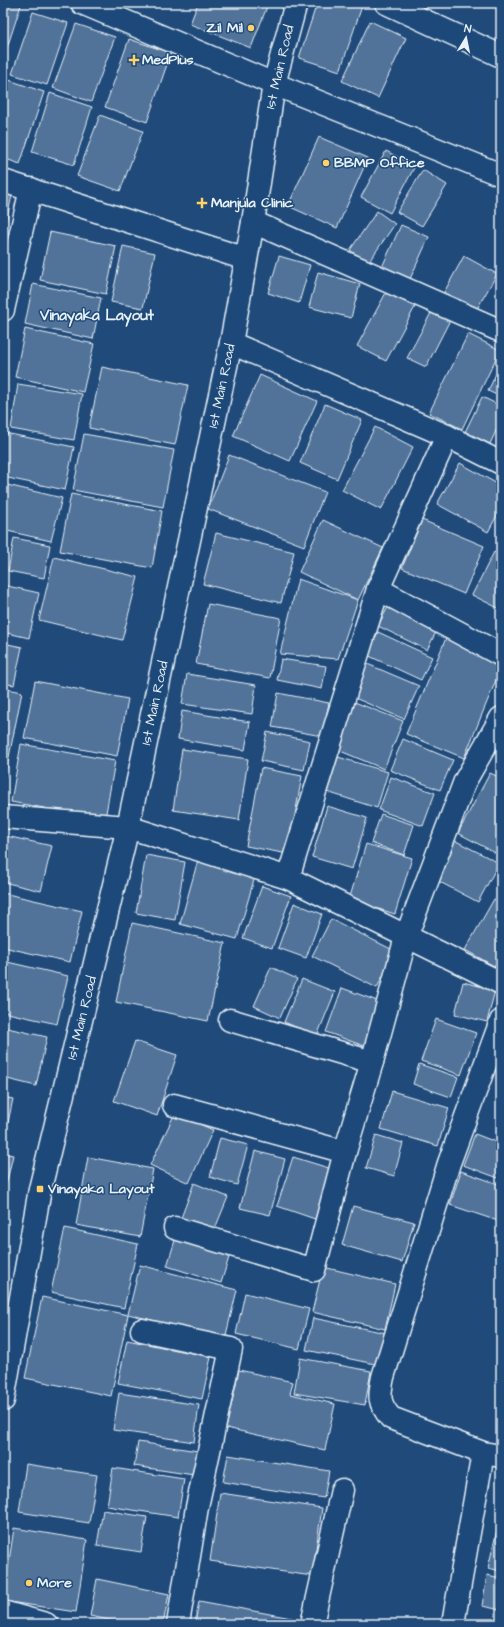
<svg xmlns="http://www.w3.org/2000/svg" width="504" height="1627" font-family="'Architects Daughter',sans-serif">
	<style>
		.building { fill: #517399; stroke: #e8f1f8 }
		.lines { fill: none; stroke-linecap: round; stroke-linejoin: round }
		.minor-casing { stroke: #e8f1f8; stroke-width: 25 }
		.tertiary-casing { stroke: #e8f1f8; stroke-width: 25 }
		.minor { stroke: #1f4a7a; stroke-width: 22 }
		.tertiary { stroke: #1f4a7a; stroke-width: 22 }
		.poi-dot { fill: #ffd166; stroke: #1f4a7a; stroke-width: 1.5 }
		.labels { text-anchor: middle; dominant-baseline: central; stroke-width: 3; stroke-linejoin: round; paint-order: stroke }
		.poi-label { font-size: 14px; font-weight: bold; fill: #e8f1f8; stroke: #1f4a7a; text-anchor: start }
		.street-label { font-size: 14px; fill: #e8f1f8; stroke: #1f4a7a }
		.neighbourhood-label { font-size: 15px; font-weight: bold; fill: #e8f1f8; stroke: #1f4a7a }
	</style>
	<rect width="100%" height="100%" fill="#1f4a7a"/>
	<filter id="ink" filterUnits="userSpaceOnUse"><feTurbulence type="fractalNoise" baseFrequency=".025" numOctaves="2"/><feDisplacementMap in="SourceGraphic" scale="8" xChannelSelector="R" yChannelSelector="G"/><feConvolveMatrix kernelMatrix="1 2 1 2 8 2 1 2 1" color-interpolation-filters="sRGB"/></filter>
	<g filter="url(#ink)">
		<g class="building">
			<path d="M3 3H14L21 5 3 60Z"/>
			<path d="M198 3H266L268 4 251 48 190 24Z"/>
			<path d="M317 3H363L340 71 299 58Z"/>
			<path d="M33 12 68 23 47 85 12 74Z"/>
			<path d="M370 21 406 38 378 98 342 81Z"/>
			<path d="M76 24 115 37 91 102 53 88Z"/>
			<path d="M129 39 171 53 147 122 105 107Z"/>
			<path d="M3 78 44 92 20 164 3 158Z"/>
			<path d="M50 93 92 107 74 165 32 152Z"/>
			<path d="M100 115 143 131 120 191 77 176Z"/>
			<path d="M319 137 368 158 337 228 288 206Z"/>
			<path d="M386 151 415 166 390 213 361 197Z"/>
			<path d="M423 170 447 185 422 226 397 212Z"/>
			<path d="M3 193 12 195 3 237Z"/>
			<path d="M377 211 395 224 368 263 350 250Z"/>
			<path d="M401 225 429 237 410 279 382 267Z"/>
			<path d="M50 232 116 246 106 294 40 280Z"/>
			<path d="M123 246 155 253 143 308 111 302Z"/>
			<path d="M279 256 310 265 299 303 268 293Z"/>
			<path d="M464 256 497 274 474 314 442 296Z"/>
			<path d="M318 272 360 284 351 318 309 307Z"/>
			<path d="M33 284 101 298 93 339 25 324Z"/>
			<path d="M388 289 416 305 386 361 357 346Z"/>
			<path d="M432 311 450 320 426 367 407 358Z"/>
			<path d="M25 329 94 344 83 392 15 377Z"/>
			<path d="M468 334 500 350 462 429 429 413Z"/>
			<path d="M501 363V397L488 391Z"/>
			<path d="M102 367 188 385 175 445 89 428Z"/>
			<path d="M260 375 317 401 290 461 233 436Z"/>
			<path d="M18 384 82 394 74 440 11 429Z"/>
			<path d="M482 397 501 406V420L490 444 465 432Z"/>
			<path d="M325 404 362 420 337 479 300 463Z"/>
			<path d="M375 427 413 447 381 510 342 490Z"/>
			<path d="M5 433 74 447 65 490 3 477V442Z"/>
			<path d="M84 434 174 450 163 507 73 490Z"/>
			<path d="M229 455 325 492 304 546 208 509Z"/>
			<path d="M460 463 501 486V508L488 532 437 504Z"/>
			<path d="M3 484 62 498 51 541 3 530Z"/>
			<path d="M71 494 162 511 152 568 60 551Z"/>
			<path d="M323 520 383 548 358 600 299 572Z"/>
			<path d="M422 520 484 546 464 594 402 568Z"/>
			<path d="M216 533 294 552 281 603 203 584Z"/>
			<path d="M14 538 50 545 44 578 8 571Z"/>
			<path d="M494 552 501 556V602L498 608 472 595Z"/>
			<path d="M54 557 138 577 122 640 39 620Z"/>
			<path d="M298 579 358 600 338 659 280 654Z"/>
			<path d="M3 585 39 593 29 638 3 632Z"/>
			<path d="M208 604 281 618 270 678 196 664Z"/>
			<path d="M389 605 438 628 427 650 378 626Z"/>
			<path d="M378 632 432 657 421 680 367 655Z"/>
			<path d="M446 638 501 660V668L464 758 406 734Z"/>
			<path d="M3 643 22 647 14 685 3 683Z"/>
			<path d="M281 659 326 666 322 689 277 680Z"/>
			<path d="M365 663 419 686 404 719 350 696Z"/>
			<path d="M187 674 256 685 252 714 182 704Z"/>
			<path d="M35 681 128 699 117 756 24 738Z"/>
			<path d="M3 688 22 692 5 777H3Z"/>
			<path d="M278 693 329 703 322 736 272 727Z"/>
			<path d="M352 701 403 721 384 769 333 748Z"/>
			<path d="M182 711 250 722 245 750 178 739Z"/>
			<path d="M267 732 310 741 304 770 261 761Z"/>
			<path d="M403 739 453 760 440 790 390 770Z"/>
			<path d="M21 744 115 761 105 819 11 802Z"/>
			<path d="M182 749 248 759 239 820 173 810Z"/>
			<path d="M338 757 388 772 377 808 327 792Z"/>
			<path d="M261 768 302 776 288 854 246 846Z"/>
			<path d="M490 773 501 778V856L458 833Z"/>
			<path d="M391 777 435 793 423 826 379 810Z"/>
			<path d="M327 806 367 818 352 869 312 857Z"/>
			<path d="M381 814 414 825 404 855 371 843Z"/>
			<path d="M6 836 52 846 41 891 3 882V849Z"/>
			<path d="M454 840 499 863 478 902 434 879Z"/>
			<path d="M366 844 412 858 395 914 349 900Z"/>
			<path d="M146 855 185 862 175 920 136 913Z"/>
			<path d="M198 860 255 876 237 939 180 924Z"/>
			<path d="M262 886 291 896 272 948 243 938Z"/>
			<path d="M3 893 82 911 70 962 3 947Z"/>
			<path d="M494 899 501 903V954L494 966 465 950Z"/>
			<path d="M294 903 322 914 306 958 278 948Z"/>
			<path d="M331 919 395 951 377 988 312 956Z"/>
			<path d="M132 923 225 943 208 1021 116 1002Z"/>
			<path d="M3 961 68 976 57 1024 3 1012Z"/>
			<path d="M271 967 297 979 280 1018 254 1006Z"/>
			<path d="M302 979 335 992 317 1036 284 1022Z"/>
			<path d="M463 982 495 990 487 1022 455 1014Z"/>
			<path d="M342 988 380 1002 364 1046 326 1032Z"/>
			<path d="M436 1019 476 1033 461 1075 421 1061Z"/>
			<path d="M3 1027 47 1037 36 1086 3 1078Z"/>
			<path d="M135 1041 177 1055 157 1116 114 1101Z"/>
			<path d="M419 1064 458 1077 451 1097 413 1084Z"/>
			<path d="M392 1091 449 1108 438 1146 381 1129Z"/>
			<path d="M3 1097 13 1099 7 1127 3 1126Z"/>
			<path d="M175 1113 213 1130 189 1183 150 1165Z"/>
			<path d="M475 1134 501 1144V1179L463 1165Z"/>
			<path d="M376 1135 403 1143 394 1176 366 1168Z"/>
			<path d="M220 1138 248 1145 237 1185 210 1177Z"/>
			<path d="M255 1151 285 1159 270 1215 240 1208Z"/>
			<path d="M3 1153 13 1155 3 1198Z"/>
			<path d="M88 1157 153 1169 140 1237 76 1225Z"/>
			<path d="M293 1157 332 1169 315 1219 277 1206Z"/>
			<path d="M461 1171 501 1185V1222L450 1205Z"/>
			<path d="M194 1183 228 1197 214 1231 181 1218Z"/>
			<path d="M353 1206 414 1222 402 1262 342 1245Z"/>
			<path d="M65 1228 138 1244 124 1308 51 1292Z"/>
			<path d="M177 1234 231 1251 221 1283 167 1266Z"/>
			<path d="M140 1265 237 1290 225 1339 128 1314Z"/>
			<path d="M323 1267 395 1284 385 1329 312 1312Z"/>
			<path d="M245 1293 309 1309 299 1349 236 1334Z"/>
			<path d="M42 1297 128 1315 111 1396 25 1378Z"/>
			<path d="M313 1318 386 1333 380 1365 306 1350Z"/>
			<path d="M127 1340 211 1357 202 1399 118 1383Z"/>
			<path d="M300 1358 371 1371 365 1405 294 1393Z"/>
			<path d="M239 1370 293 1382 290 1394 335 1404 325 1450 226 1428Z"/>
			<path d="M119 1393 199 1405 194 1442 113 1430Z"/>
			<path d="M138 1442 198 1451 194 1475 134 1466Z"/>
			<path d="M228 1455 329 1471 324 1498 223 1482Z"/>
			<path d="M26 1464 97 1475 89 1523 19 1512Z"/>
			<path d="M113 1468 184 1479 178 1517 107 1506Z"/>
			<path d="M220 1493 322 1508 312 1576 210 1561Z"/>
			<path d="M103 1510 147 1517 141 1552 97 1545Z"/>
			<path d="M501 1513V1571L488 1568Z"/>
			<path d="M14 1528 87 1540 76 1612 3 1601Z"/>
			<path d="M487 1575 501 1578V1610L482 1606Z"/>
			<path d="M97 1579 169 1594 163 1624H128L90 1616Z"/>
			<path d="M199 1601 297 1619 296 1624H195Z"/>
		</g>
		<g class="lines">
			<g class="minor-casing">
				<g id="minor">
					<path d="M386 3 501 56"/>
					<path d="M274 84 501 175"/>
					<path d="M3 181 246 259"/>
					<path d="M253 222 501 331"/>
					<path d="M3 310 31 189"/>
					<path d="M378 589 501 655"/>
					<path d="M3 817 128 827 288 878 501 983"/>
					<path d="M288 878 378 589 447 436"/>
					<path d="M230 1020 372 1062"/>
					<path d="M501 1021 449 1163 383 1377C379 1396 378 1403 391 1418L483 1453 501 1456"/>
					<path d="M174 1105 345 1152"/>
					<path d="M175 1228 314 1270 345 1152 372 1062 406 937 465 781 501 718"/>
					<path d="M142 1330 231 1349 197 1507 178 1624"/>
					<path d="M312 1624 342 1490"/>
					<path d="M453 1624 483 1453"/>
				</g>
			</g>
			<g class="tertiary-casing">
				<g id="tertiary">
					<path d="M82 3 274 84"/>
					<path d="M231 343 447 436 501 463"/>
					<path d="M3 1400 40 1189 128 827 231 343 253 222 274 84 296 3"/>
					<path d="M3 1612 46 1624"/>
				</g>
			</g>
			<use href="#minor" class="minor"/>
			<use href="#tertiary" class="tertiary"/>
		</g>
	</g>
	<g class="poi-dot">
		<circle cx="251" cy="28" r="4"/>
		<path d="M132 54h4v4h4v4h-4v4h-4v-4h-4v-4h4z"/>
		<circle cx="326" cy="163" r="4"/>
		<path d="M200 197h4v4h4v4h-4v4h-4v-4h-4v-4h4z"/>
		<rect x="36" y="1185" width="8" height="8" rx="2"/>
		<circle cx="29" cy="1583" r="4"/>
	</g>
	<g class="labels">
		<g class="poi-label">
			<text x="243" y="28" text-anchor="end">Zil Mil</text>
			<text x="142" y="60">MedPlus</text>
			<text x="334" y="163">BBMP Office</text>
			<text x="211" y="203">Manjula Clinic</text>
			<text x="48" y="1189">Vinayaka Layout</text>
			<text x="37" y="1583">More</text>
		</g>
		<g class="street-label">
			<text transform="translate(280 67) rotate(-77)">1st Main Road</text>
			<text transform="translate(222 386) rotate(-78)">1st Main Road</text>
			<text transform="translate(155 703) rotate(-78)">1st Main Road</text>
			<text transform="translate(82 1018) rotate(-76)">1st Main Road</text>
		</g>
		<g class="neighbourhood-label">
			<text x="97" y="315">Vinayaka Layout</text>
		</g>
	</g>
	<rect width="504" height="1627" fill="none" stroke="#1f4a7a" stroke-width="16"/>
	<rect x="8" y="8" width="488" height="1611" fill="none" stroke="#e8f1f8" stroke-width="1.5" filter="url(#ink)"/>
	<g transform="translate(466 38) rotate(10)" stroke="#1f4a7a" stroke-width="3" paint-order="stroke">
	<path d="M0-3L7 15L0 10L-7 15Z" fill="#e8f1f8"/>
	<text y="-6" font-size="11" font-weight="bold" text-anchor="middle" fill="#e8f1f8">N</text>
	</g>
</svg>
